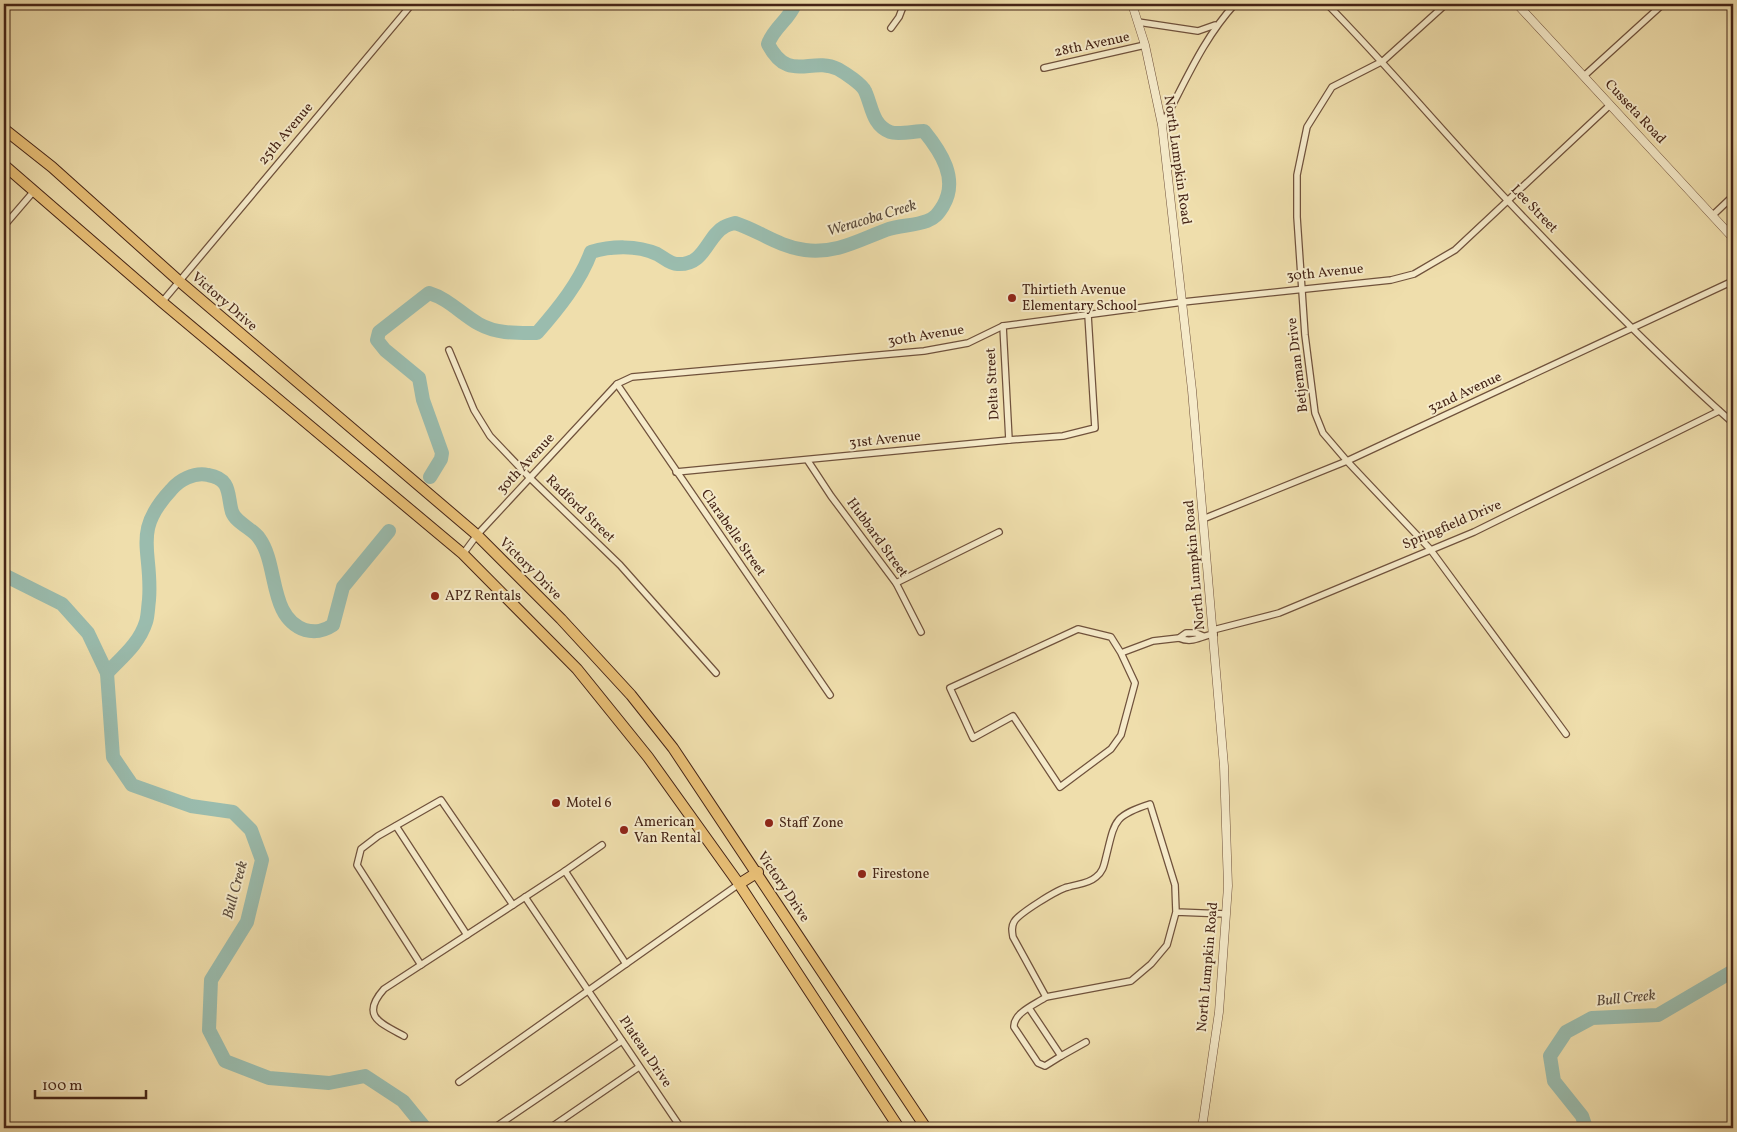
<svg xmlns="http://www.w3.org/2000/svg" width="1737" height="1132" font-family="Vollkorn,serif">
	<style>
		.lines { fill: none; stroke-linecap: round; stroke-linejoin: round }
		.river { stroke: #9abcae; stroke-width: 14 }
		.minor-casing { stroke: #70523c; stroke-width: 8 }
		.tertiary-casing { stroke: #70523c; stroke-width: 9 }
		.trunk-casing { stroke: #452416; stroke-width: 12 }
		.minor { stroke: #f5eac9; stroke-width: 5.5 }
		.tertiary { stroke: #f5eac9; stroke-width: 8 }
		.trunk { stroke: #e8bf76; stroke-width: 10 }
		.poi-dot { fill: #8f2418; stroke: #f5eac9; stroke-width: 2 }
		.labels { text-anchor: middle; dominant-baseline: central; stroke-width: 4; stroke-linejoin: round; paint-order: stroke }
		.street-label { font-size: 14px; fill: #452416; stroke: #f5eac9 }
		.poi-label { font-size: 14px; fill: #452416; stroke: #f5eac9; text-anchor: start }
		.water-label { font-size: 15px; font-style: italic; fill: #5a4a3c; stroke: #f5eac9 }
	</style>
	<rect width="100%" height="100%" fill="#efdeac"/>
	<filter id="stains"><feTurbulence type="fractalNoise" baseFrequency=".004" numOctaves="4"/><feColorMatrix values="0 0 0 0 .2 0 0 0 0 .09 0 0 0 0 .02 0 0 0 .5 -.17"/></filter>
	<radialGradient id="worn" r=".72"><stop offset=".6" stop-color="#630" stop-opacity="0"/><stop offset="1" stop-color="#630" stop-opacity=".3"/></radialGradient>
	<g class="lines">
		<g class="river">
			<path d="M430 477 441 459 442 453 423 400 419 378 385 350 377 340 379 332 429 293C449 299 461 314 479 324 497 334 517 333 537 333 558 309 580 282 591 252 611 246 637 245 657 254 663 257 670 264 677 264 705 266 707 236 724 227 727 225 731 224 735 223 760 231 777 246 805 250 836 254 859 240 886 230 899 225 914 226 927 221 935 218 938 214 943 206 959 179 941 152 924 131 915 131 898 135 890 132 872 125 872 106 865 91 862 84 845 73 838 69 810 56 789 84 768 44 774 27 789 20 795 4"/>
			<path d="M4 575 62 604 88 633 107 673 113 757 132 785 191 806 233 812 251 830 262 860 247 922 211 980 209 1030 225 1061 269 1078 329 1083 365 1076 403 1101 425 1128"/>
			<path d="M107 673C122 657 139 644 146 622 148 616 148 607 149 600 153 550 131 533 171 490 179 480 194 472 208 475 232 479 227 495 232 512 236 523 253 529 259 538 279 565 268 617 305 630 316 633 324 631 333 625L343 587 389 531"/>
			<path d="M1586 1128 1582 1116 1554 1081 1550 1056 1566 1032 1592 1018 1658 1015 1733 971"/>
		</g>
		<g class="minor-casing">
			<g id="minor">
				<path d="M510 4 513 6"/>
				<path d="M1327 4C1390 68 1447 137 1509 202 1581 278 1655 354 1733 423"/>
				<path d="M1446 4 1383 61 1332 87 1307 127 1297 175V217L1305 335 1315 413 1323 433 1347 461 1430 549 1566 734"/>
				<path d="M1138 22 1198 31 1215 25"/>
				<path d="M891 28 899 17 904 4"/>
				<path d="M1044 68 1145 45"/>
				<path d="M1584 76 1663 4"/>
				<path d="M1162 125C1185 83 1202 40 1235 4"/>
				<path d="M1713 215 1733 196"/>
				<path d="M4 226 34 191"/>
				<path d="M162 302 412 4"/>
				<path d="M1003 326 1009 440"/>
				<path d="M449 350 474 410 490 436 530 478 620 565 716 673"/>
				<path d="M617 384 830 695"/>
				<path d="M808 461 831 496 896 583 921 632"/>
				<path d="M676 472 1009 440 1063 436 1095 428 1088 315"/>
				<path d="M1203 519 1347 461 1733 281"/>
				<path d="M463 554 477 535 617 384 632 377 924 351 968 343 1003 326 1183 302 1391 280 1414 274 1455 250 1610 105"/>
				<path d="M896 583 999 532"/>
				<path d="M1213 630 1279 613 1474 532 1719 411"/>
				<path d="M1179 638C1193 644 1200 636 1214 634"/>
				<path d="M1121 653 1135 683 1121 735 1111 749 1060 787 1013 716 973 738 950 688 1078 629 1111 637 1121 653 1153 641 1179 638 1186 633H1196L1203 636"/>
				<path d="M396 826 467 935"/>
				<path d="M565 871 602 845"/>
				<path d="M525 897 681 1128"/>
				<path d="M1176 912 1167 945 1151 964 1131 981 1046 997 1013 937C1012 931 1011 927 1014 922 1018 914 1058 889 1068 887 1078 884 1088 884 1096 877 1103 872 1104 865 1106 857 1115 821 1113 816 1150 804L1175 885 1176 912 1226 914"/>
				<path d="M421 965 357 865 361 849 378 836 441 800 513 905"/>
				<path d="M1029 1008 1061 1056 1045 1066 1038 1063 1014 1027C1013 1013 1036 1004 1046 997"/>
				<path d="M404 1036C380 1023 360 1016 384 989L565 871 626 964"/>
				<path d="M1061 1056 1086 1042"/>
				<path d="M459 1082 739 884"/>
				<path d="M494 1128 622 1041"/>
				<path d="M550 1128 639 1067"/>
			</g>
		</g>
		<g class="tertiary-casing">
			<g id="tertiary">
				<path d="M1132 4 1145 45 1162 125 1192 390 1224 766 1228 886 1219 1012 1202 1128"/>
				<path d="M1517 4 1733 238"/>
			</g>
		</g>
		<g class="trunk-casing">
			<g id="trunk">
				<path d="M4 129 52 167 179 281 477 535 561 619 631 695 673 748 926 1128"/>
				<path d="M4 165 162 302 463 554 577 669 648 757 739 884 899 1128"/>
				<path d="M739 884 758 872"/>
			</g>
		</g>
		<use href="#minor" class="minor"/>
		<use href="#tertiary" class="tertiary"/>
		<use href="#trunk" class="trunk"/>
	</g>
	<g class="poi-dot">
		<circle cx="1012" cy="298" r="5"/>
		<circle cx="435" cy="596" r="5"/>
		<circle cx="556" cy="803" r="5"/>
		<circle cx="769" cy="823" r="5"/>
		<circle cx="624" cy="830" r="5"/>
		<circle cx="862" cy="874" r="5"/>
	</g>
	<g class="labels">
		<g class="street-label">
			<text transform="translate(1092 45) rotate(-12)">28th Avenue</text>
			<text transform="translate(1635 112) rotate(47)">Cusseta Road</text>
			<text transform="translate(286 134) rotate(-50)">25th Avenue</text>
			<text transform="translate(1177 160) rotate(82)">North Lumpkin Road</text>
			<text transform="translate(1534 209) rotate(46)">Lee Street</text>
			<text transform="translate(1325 273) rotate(-6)">30th Avenue</text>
			<text transform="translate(224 302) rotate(41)">Victory Drive</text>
			<text transform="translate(926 336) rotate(-9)">30th Avenue</text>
			<text transform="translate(1298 365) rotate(-97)">Betjeman Drive</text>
			<text transform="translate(993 384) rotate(-93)">Delta Street</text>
			<text transform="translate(1465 393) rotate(-25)">32nd Avenue</text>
			<text transform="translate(885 440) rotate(-6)">31st Avenue</text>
			<text transform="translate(526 464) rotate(-47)">30th Avenue</text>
			<text transform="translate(580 509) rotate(44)">Radford Street</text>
			<text transform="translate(1452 525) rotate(-23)">Springfield Drive</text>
			<text transform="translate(733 533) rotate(55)">Clarabelle Street</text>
			<text transform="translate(877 538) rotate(54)">Hubbard Street</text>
			<text transform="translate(1195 565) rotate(-95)">North Lumpkin Road</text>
			<text transform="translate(530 569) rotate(45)">Victory Drive</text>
			<text transform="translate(783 887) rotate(56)">Victory Drive</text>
			<text transform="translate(1208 967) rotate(-85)">North Lumpkin Road</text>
			<text transform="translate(645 1052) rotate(56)">Plateau Drive</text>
		</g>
		<g class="poi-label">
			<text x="1022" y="290">Thirtieth Avenue<tspan x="1022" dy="16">Elementary School</tspan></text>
			<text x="445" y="596">APZ Rentals</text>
			<text x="566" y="803">Motel 6</text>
			<text x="634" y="822">American<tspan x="634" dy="16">Van Rental</tspan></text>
			<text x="779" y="823">Staff Zone</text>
			<text x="872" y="874">Firestone</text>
		</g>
		<g class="water-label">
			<text transform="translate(872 219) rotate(-17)">Weracoba Creek</text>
			<text transform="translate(236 890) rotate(-75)">Bull Creek</text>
			<text transform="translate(1626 999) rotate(-6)">Bull Creek</text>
		</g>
	</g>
	<rect width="1737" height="1132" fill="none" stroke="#efdeac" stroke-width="20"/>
	<rect x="5" y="5" width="1727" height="1122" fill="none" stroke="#452416" stroke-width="2.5"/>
	<rect x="10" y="10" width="1717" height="1112" fill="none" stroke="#452416"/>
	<path d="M35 1090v8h111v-8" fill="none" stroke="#452416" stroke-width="2.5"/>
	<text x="42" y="1090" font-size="15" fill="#452416" stroke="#f5eac9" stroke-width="4" paint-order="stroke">100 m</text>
	<rect width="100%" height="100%" filter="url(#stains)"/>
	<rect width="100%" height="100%" fill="url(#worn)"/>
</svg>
